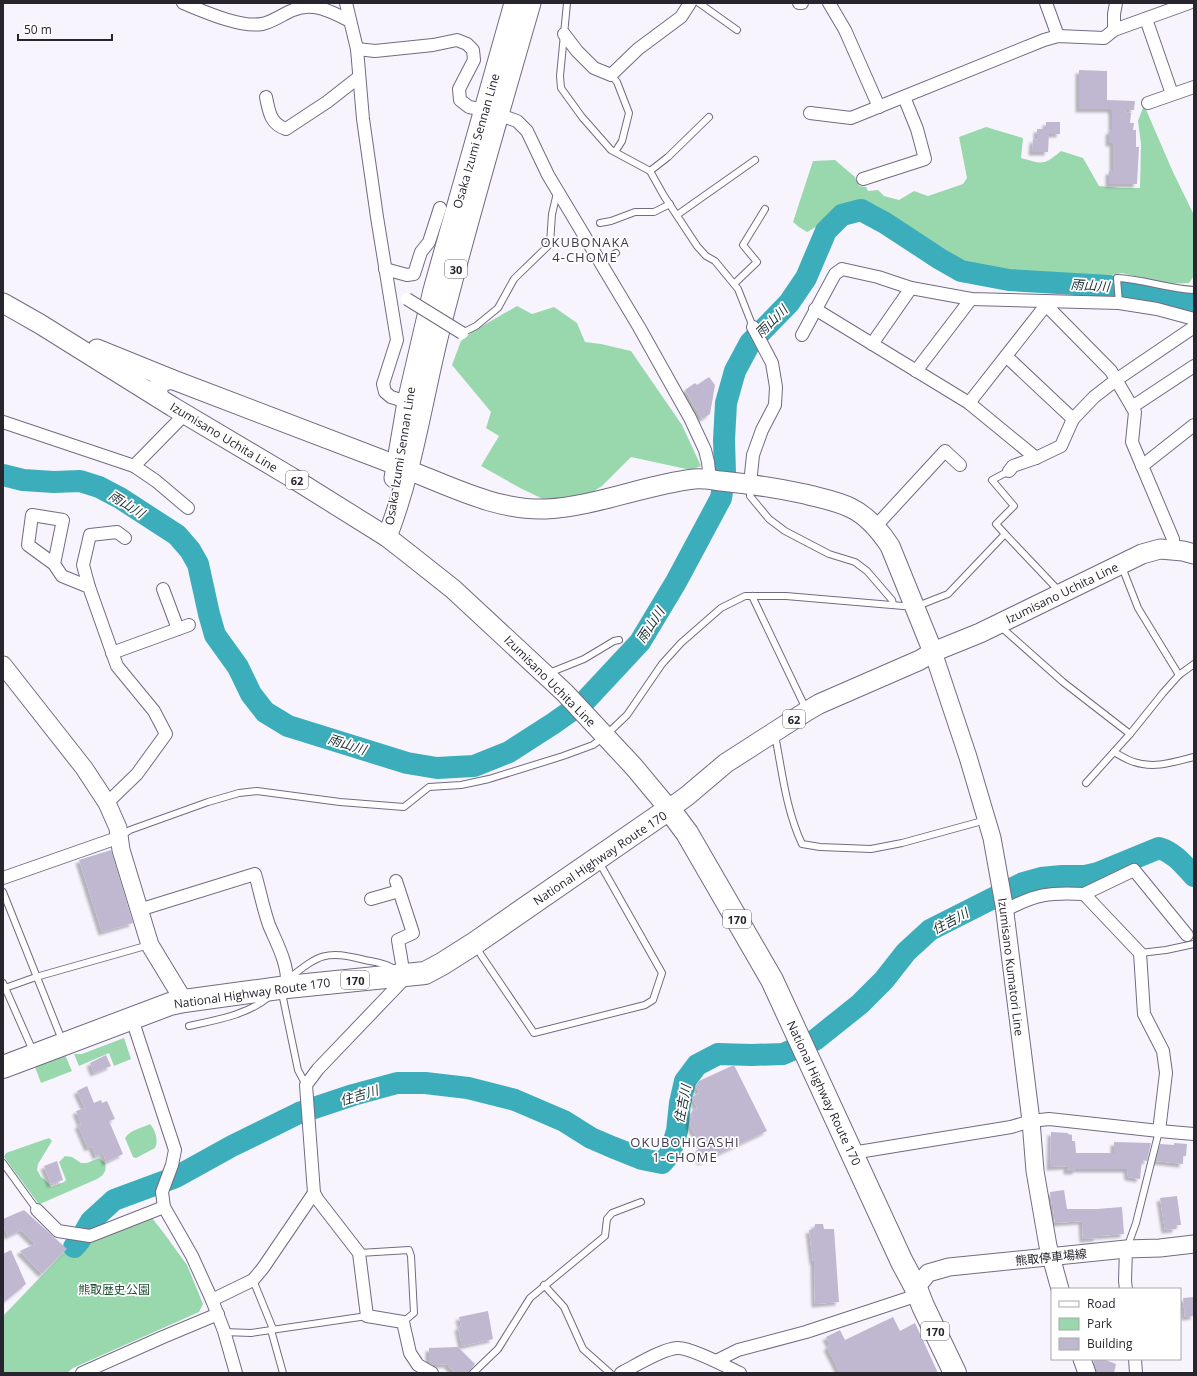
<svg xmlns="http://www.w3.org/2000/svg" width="1197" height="1376" font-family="'Open Sans','Noto Sans JP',sans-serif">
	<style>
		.green { fill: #99d8ad }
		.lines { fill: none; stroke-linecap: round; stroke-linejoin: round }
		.river { stroke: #3caebb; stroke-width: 22 }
		.building { fill: #c0b7d0; filter: url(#shadow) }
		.lane-casing { stroke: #736b82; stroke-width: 8 }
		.street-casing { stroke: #736b82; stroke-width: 14 }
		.secondary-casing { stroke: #736b82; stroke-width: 19 }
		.primary-casing { stroke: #736b82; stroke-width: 21 }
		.highway-casing { stroke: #736b82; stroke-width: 24 }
		.lane { stroke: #fff; stroke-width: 6 }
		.street { stroke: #fff; stroke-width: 12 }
		.secondary { stroke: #fff; stroke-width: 17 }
		.primary { stroke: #fff; stroke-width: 19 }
		.highway { stroke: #fff; stroke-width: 22 }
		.street-bridge-casing { stroke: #736b82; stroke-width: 14; stroke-linecap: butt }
		.street-bridge { stroke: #fff; stroke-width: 12 }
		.labels { text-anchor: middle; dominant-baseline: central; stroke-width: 3.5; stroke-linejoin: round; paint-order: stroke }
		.shield { fill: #fff; stroke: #68666d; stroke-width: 1 }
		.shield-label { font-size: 11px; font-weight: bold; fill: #28252e }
		.street-label { font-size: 12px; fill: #28252e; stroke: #fff }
		.park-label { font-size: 12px; fill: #1e5333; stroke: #fff }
		.neighbourhood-label { font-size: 13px; letter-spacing: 1px; fill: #41394e; stroke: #fff }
		.water-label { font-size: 13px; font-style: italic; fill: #1b2f31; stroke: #fff }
	</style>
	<defs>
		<filter id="shadow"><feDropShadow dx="-3.5" dy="3.5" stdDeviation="1" flood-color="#0004"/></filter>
	</defs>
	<rect width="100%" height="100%" fill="#f7f4fe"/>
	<g class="green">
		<path d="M1144 105 1173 172 1194 215V276L1189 283 1168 284 1122 273 1112 275 1110 281 1005 272 967 263 875 205 859 201 847 203 831 211 816 227 807 232 799 227 793 222 813 161 835 160 855 177 859 186 866 187 868 191 878 190 884 196 899 200 914 191 928 196 963 184 967 178 959 137 986 127 1023 138 1021 158C1043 164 1043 166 1061 151L1083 158 1099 186 1120 188H1140L1141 144 1138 121Z"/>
		<path d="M517 306 532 314 554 307 577 323 585 342 601 344 631 351 682 425 701 466 691 470 631 457 602 486 586 496 543 499 520 488 481 466 499 436 486 428 491 412 452 365 461 341 472 332Z"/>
		<path d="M124 1038 131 1059 114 1066 109 1053 79 1066 74 1054H82Z"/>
		<path d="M65 1055 72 1071 41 1083 35 1067Z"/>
		<path d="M150 1124C155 1129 159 1141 155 1148L136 1158 133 1157 125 1138C130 1130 142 1128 150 1124Z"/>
		<path d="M49 1138 52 1141 38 1164 37 1170 41 1177 46 1181 51 1187 64 1182 66 1180 59 1162 65 1156 72 1157 81 1163H87L99 1158 105 1163C107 1171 104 1175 97 1179L40 1204 38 1203 4 1157 6 1153Z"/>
		<path d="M152 1218 163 1232 187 1265 203 1304 199 1312 73 1368 67 1373H3V1316L71 1245 76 1250 85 1241Z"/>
	</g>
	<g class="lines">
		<g class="river">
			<path d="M3 475 23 480 54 482 80 481 99 487 120 498 177 535 190 550 198 564 209 614 215 635 238 667 251 694 265 712 288 726 407 763 437 768 474 766 509 752 554 723 585 701 640 642 676 582 721 498 725 473 724 440 726 403 735 371 750 343 789 303 806 278 826 231 842 215 861 210 885 223 940 259 961 271 1009 280 1109 286 1194 303"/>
			<path d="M74 1247 80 1240 91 1221 114 1200 176 1177 232 1146 299 1113 353 1095 397 1083H425L468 1088 515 1100 564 1121 591 1138 612 1147 642 1159 662 1163 670 1154 677 1131 680 1103 685 1081 697 1065 718 1054 752 1055 783 1054 815 1040 860 1004 884 980 906 952 930 930 1023 883 1041 878 1062 876H1085L1098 873 1159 848C1175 853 1183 864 1194 876"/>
		</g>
	</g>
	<g class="building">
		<path d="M1079 70 1107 71V100L1135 101 1134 110H1125L1126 113H1131L1130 123H1134L1133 130H1136V147H1139L1137 184H1109V171H1113V143H1109V131L1112 130V111H1111V109H1079Z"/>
		<path d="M1046 122H1060V134H1049L1048 152H1032L1033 139 1037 140V129H1046Z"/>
		<path d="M709 377 715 385 710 414 702 419 685 390 695 383 697 385Z"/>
		<path d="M111 850 133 923 102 932 79 860Z"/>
		<path d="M106 1055 111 1066 94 1073 90 1063Z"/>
		<path d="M734 1065 767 1131 701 1162 696 1151 702 1147 690 1125V1119L692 1111 697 1108 692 1097 699 1093 696 1086 699 1081Z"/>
		<path d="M87 1086 94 1103 101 1100 102 1103 107 1101 115 1119 109 1121 123 1154 106 1162 103 1153 96 1156 92 1146 88 1148 78 1125 81 1124 76 1111 85 1108 77 1091Z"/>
		<path d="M1051 1132 1068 1133V1134L1072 1135V1141H1075L1076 1153H1114V1142L1151 1143 1147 1161 1142 1160 1140 1179 1128 1177 1127 1169H1076V1171H1067V1166L1050 1167Z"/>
		<path d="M1174 1143 1187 1144 1186 1156H1183V1164L1156 1161 1160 1144 1174 1145Z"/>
		<path d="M57 1161 63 1180 51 1184 44 1166Z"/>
		<path d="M1064 1190 1067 1209H1097L1122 1207 1124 1234 1097 1236V1238L1083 1239 1082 1221 1055 1223 1053 1205H1052L1050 1192Z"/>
		<path d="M1177 1196 1181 1225H1176V1229L1165 1230 1160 1198Z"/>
		<path d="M24 1210 67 1249 42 1274 20 1251 35 1244 21 1230 8 1236 3 1225V1219Z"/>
		<path d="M815 1224H823L824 1229H834L839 1302 815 1304 814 1261H813L809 1230 814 1229Z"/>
		<path d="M11 1250 26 1284 3 1303V1254Z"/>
		<path d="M1194 1297V1316L1185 1317 1183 1298Z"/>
		<path d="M488 1311 493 1339 462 1346 458 1327 461 1326 459 1317Z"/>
		<path d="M893 1317 900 1331 915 1323 938 1373H840L827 1347 830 1345 826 1337 840 1330 845 1340Z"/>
		<path d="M458 1347 475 1364 468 1373H455L447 1364 433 1365 429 1363V1348Z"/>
		<path d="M1093 1359H1103L1116 1364 1114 1373H1097Z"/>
	</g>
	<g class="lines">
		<g class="lane-casing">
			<g id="lane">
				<path d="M567 3 560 76 561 88 582 117 611 150 650 171 664 196 697 246 706 256 715 261 738 289 753 327"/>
				<path d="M699 3 737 30"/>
				<path d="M611 75 617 82 629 113 622 141 615 152"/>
				<path d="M650 171 668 157 709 117"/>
				<path d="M677 215 755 160"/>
				<path d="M600 223 611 221 635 212H654L670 204"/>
				<path d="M600 262 616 253"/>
				<path d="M734 284 757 262 743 245 765 209"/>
				<path d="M1119 303 1117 278C1143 279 1168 289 1194 290"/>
				<path d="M462 333 476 326 498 308 514 279 550 244 552 214 557 193"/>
				<path d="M750 486V496L769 519 785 531 829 554 855 562 867 571 892 600 893 604"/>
				<path d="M1005 534 1060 592"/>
				<path d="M1122 567 1138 608 1179 675"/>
				<path d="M752 596 806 709"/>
				<path d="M1001 627 1063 682 1130 734"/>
				<path d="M550 675 554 671 584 659 614 641 619 640"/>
				<path d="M775 735C782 771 786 810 802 844L820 847 871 849 902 843 986 820"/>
				<path d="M1114 752C1121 756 1127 760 1134 762 1154 769 1174 762 1194 757"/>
				<path d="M1086 783 1130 734 1163 693 1179 675 1194 664"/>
				<path d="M121 836 130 830 208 802 239 793 257 791 340 802 404 807 429 787 461 785 489 779 563 756 593 745 605 736 627 715 662 664 681 643 721 608 745 596H786L915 607 948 594 1005 534 996 524 1014 506 992 480 1009 471"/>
				<path d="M3 892 62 1040"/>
				<path d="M477 947 481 955 534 1033 645 1005 653 1000 662 973 599 862"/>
				<path d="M1140 953 1166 950 1194 944"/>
				<path d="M288 979C320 954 325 950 365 960 375 962 386 963 394 969"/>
				<path d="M3 983 33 1051"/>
				<path d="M5 988 36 977 149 945"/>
				<path d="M286 991 283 998 298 1070 306 1085"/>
				<path d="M189 1026C216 1020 247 1015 269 997"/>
				<path d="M3 1163 37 1210"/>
				<path d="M1127 1248 1136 1223 1159 1131"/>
				<path d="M359 1253 409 1250 411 1256 414 1313 403 1322"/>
				<path d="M253 1280 273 1329"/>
				<path d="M544 1285 564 1307 583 1349 610 1373"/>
				<path d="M271 1330 283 1373"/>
				<path d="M224 1332 251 1333 367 1316"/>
				<path d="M473 1373 498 1349 530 1298 605 1236 607 1219 612 1213 641 1202"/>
			</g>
		</g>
		<g class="street-casing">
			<g id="street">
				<path d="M183 3C203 11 240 28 262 24 273 22 283 14 293 10 313 1 332 12 350 21"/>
				<path d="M346 3 357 49 363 119 377 217 397 340 383 384 385 392 391 397 407 402"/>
				<path d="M799 3H802"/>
				<path d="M829 3 845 30 879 107"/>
				<path d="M1046 3 1058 36"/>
				<path d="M1146 19 1172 94"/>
				<path d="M1114 30V14L1116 3"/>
				<path d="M564 34 577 51 594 68 611 75 638 49 681 17 690 3"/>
				<path d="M357 49 375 51 433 45 457 40 467 44 473 50 474 60 459 89 460 100 469 107 485 110 517 121 527 131 548 175 639 327 690 418 705 450 708 462 710 480"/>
				<path d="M266 97C269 111 270 124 286 129L327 102 359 77"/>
				<path d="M1148 103 1194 87"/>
				<path d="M810 113 851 118 1044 40 1058 36 1104 38 1114 30 1189 3"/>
				<path d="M863 179 925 159 917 129 904 97"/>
				<path d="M385 269 407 275 414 274 421 252 429 242 440 208"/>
				<path d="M1046 305 1111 371 1135 412 1132 442 1173 539 1174 551"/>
				<path d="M815 309 969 403 1036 458"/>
				<path d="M802 335 835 274 842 269 878 277 911 288 971 299 1119 303 1157 309 1194 319"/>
				<path d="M872 344 911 288"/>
				<path d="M1006 356 1073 419"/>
				<path d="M916 371 971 299"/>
				<path d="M969 403 1046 305V301"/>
				<path d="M1132 407 1194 366"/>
				<path d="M3 422 134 466 185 414"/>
				<path d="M134 466 156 481 188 508"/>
				<path d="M1142 466 1194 425"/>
				<path d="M1009 471 1013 466 1036 458 1061 446 1073 419 1094 397 1116 380 1194 327"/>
				<path d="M750 484 753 455 762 430 775 405 776 387 772 363 753 327"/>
				<path d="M875 527 945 451 960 465"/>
				<path d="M54 564 63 520 32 515 28 545 54 564 62 576 89 587 117 666 154 711 166 734 137 774 107 803"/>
				<path d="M89 587 83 565 90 535 117 532 125 538"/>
				<path d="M163 589 178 629"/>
				<path d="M112 653 189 625"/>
				<path d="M3 878 120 837"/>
				<path d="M396 881 413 933 398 940 404 976"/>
				<path d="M1084 894 1134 870 1187 935"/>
				<path d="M371 899 399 891"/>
				<path d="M139 910 255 874C260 891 263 908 269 925 277 944 289 965 287 987"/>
				<path d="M1004 911C1035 894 1050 892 1084 894L1140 953 1144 1014 1163 1051 1166 1073 1159 1131"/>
				<path d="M407 976 318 1069 306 1085 314 1193 318 1200 359 1253 367 1316 403 1322 410 1353 418 1365 432 1373"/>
				<path d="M132 1019 175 1150 172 1165 162 1192 164 1207 192 1256 212 1300 224 1331 236 1373"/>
				<path d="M852 1153 1011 1127 1031 1121 1049 1119 1159 1131 1194 1134"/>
				<path d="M37 1210 58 1231 90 1236 164 1207"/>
				<path d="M1126 1249 1125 1281 1126 1289"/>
				<path d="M212 1300 253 1280 263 1268 314 1193"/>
				<path d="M1135 1359 1136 1373"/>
				<path d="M716 1361 738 1350 806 1332 909 1298 916 1288"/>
				<path d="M82 1373 163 1337 218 1314"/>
				<path d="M621 1373C635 1366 662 1349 677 1348 690 1347 727 1367 740 1373"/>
			</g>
		</g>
		<g class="secondary-casing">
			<g id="secondary">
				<path d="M933 652 968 757 992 838 1004 905 1031 1121 1035 1171 1048 1246 1060 1289"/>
				<path d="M3 665 84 768 107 803 118 828 121 850 150 945 184 1001"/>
				<path d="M916 1288 928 1273 949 1267 1126 1249 1160 1248 1194 1244"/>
				<path d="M1082 1359 1087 1373"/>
			</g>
		</g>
		<g class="primary-casing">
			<g id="primary">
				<path d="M3 303 40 324 173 407 291 477 387 537 405 551 453 589 565 693 634 767 669 809 687 796 726 763 807 711 819 704 920 660 933 652 980 633 1142 554 1160 549 1183 551 1194 554"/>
				<path d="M97 349 171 379"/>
				<path d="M159 398 157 388 162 382 171 379 396 465"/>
				<path d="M408 470C452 487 498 511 546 509 597 506 644 485 694 479 703 478 713 480 721 481 750 484 777 488 805 494 820 498 837 501 851 508 868 516 880 531 890 546L933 652"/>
				<path d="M394 478 407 402 433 290 514 3"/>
				<path d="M387 537C412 473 422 404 438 338 466 226 499 114 531 3"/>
			</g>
		</g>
		<g class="highway-casing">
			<path id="highway" d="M3 1067 170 1004 184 1001 287 987 425 973 442 964 475 943 669 809 687 833 772 980 902 1262 916 1288 923 1306 955 1373"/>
		</g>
		<use href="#lane" class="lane"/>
		<use href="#street" class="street"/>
		<use href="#secondary" class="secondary"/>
		<use href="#primary" class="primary"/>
		<use href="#highway" class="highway"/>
		<g class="street-bridge-casing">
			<path id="street-bridge" d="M407 299 462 333"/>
		</g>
		<use href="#street-bridge" class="street-bridge"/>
	</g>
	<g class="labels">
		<g class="shield">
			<rect x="445" y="260" width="22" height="18" rx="3"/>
			<rect x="286" y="471" width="22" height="18" rx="3"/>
			<rect x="783" y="710" width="22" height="18" rx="3"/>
			<rect x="723" y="910" width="28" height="18" rx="3"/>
			<rect x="341" y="971" width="28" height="18" rx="3"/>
			<rect x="921" y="1322" width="28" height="18" rx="3"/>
		</g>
		<g class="shield-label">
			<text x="456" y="269">30</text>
			<text x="297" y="480">62</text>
			<text x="794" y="719">62</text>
			<text x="737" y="919">170</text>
			<text x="355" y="980">170</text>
			<text x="935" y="1331">170</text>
		</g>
		<g class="street-label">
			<text transform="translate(476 141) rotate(-74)">Osaka Izumi Sennan Line</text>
			<text transform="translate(224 437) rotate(31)">Izumisano Uchita Line</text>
			<text transform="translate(400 456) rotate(-81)">Osaka Izumi Sennan Line</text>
			<text transform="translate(1062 593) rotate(-26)">Izumisano Uchita Line</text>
			<text transform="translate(550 681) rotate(45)">Izumisano Uchita Line</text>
			<text transform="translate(600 858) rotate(-34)">National Highway Route 170</text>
			<text transform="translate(1011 967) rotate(83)">Izumisano Kumatori Line</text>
			<text transform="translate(252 993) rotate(-8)">National Highway Route 170</text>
			<text transform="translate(824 1093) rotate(65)">National Highway Route 170</text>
			<text transform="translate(1051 1257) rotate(-6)">熊取停車場線</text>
		</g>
		<g class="park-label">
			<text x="114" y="1289">熊取歴史公園</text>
		</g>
		<g class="neighbourhood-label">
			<text x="585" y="242">OKUBONAKA<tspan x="585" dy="15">4-CHOME</tspan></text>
			<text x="685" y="1142">OKUBOHIGASHI<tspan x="685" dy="15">1-CHOME</tspan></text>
		</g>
		<g class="water-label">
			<text transform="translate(1090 285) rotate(4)">雨山川</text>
			<text transform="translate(771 321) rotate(-45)">雨山川</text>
			<text transform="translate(127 504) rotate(32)">雨山川</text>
			<text transform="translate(650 625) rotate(-57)">雨山川</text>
			<text transform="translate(347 744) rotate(18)">雨山川</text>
			<text transform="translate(950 921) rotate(-28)">住吉川</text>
			<text transform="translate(359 1095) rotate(-17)">住吉川</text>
			<text transform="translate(682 1104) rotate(-79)">住吉川</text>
		</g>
	</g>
	<rect width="1197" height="1376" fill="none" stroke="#28252e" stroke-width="8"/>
	<rect x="1051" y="1288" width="130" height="72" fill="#ffffff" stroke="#a9a8ab"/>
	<rect x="1059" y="1301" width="20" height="6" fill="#ffffff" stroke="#a9a8ab"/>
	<text x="1087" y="1308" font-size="12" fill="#28252e">Road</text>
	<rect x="1059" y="1318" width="20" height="12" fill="#99d8ad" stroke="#a9a8ab"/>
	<text x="1087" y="1328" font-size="12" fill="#28252e">Park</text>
	<rect x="1059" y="1338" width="20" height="12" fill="#c0b7d0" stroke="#a9a8ab"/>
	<text x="1087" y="1348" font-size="12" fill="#28252e">Building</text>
	<path d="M18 34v6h94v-6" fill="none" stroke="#28252e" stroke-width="2"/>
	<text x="24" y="34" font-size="12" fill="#28252e" stroke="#ffffff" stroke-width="3" paint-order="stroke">50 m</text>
</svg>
